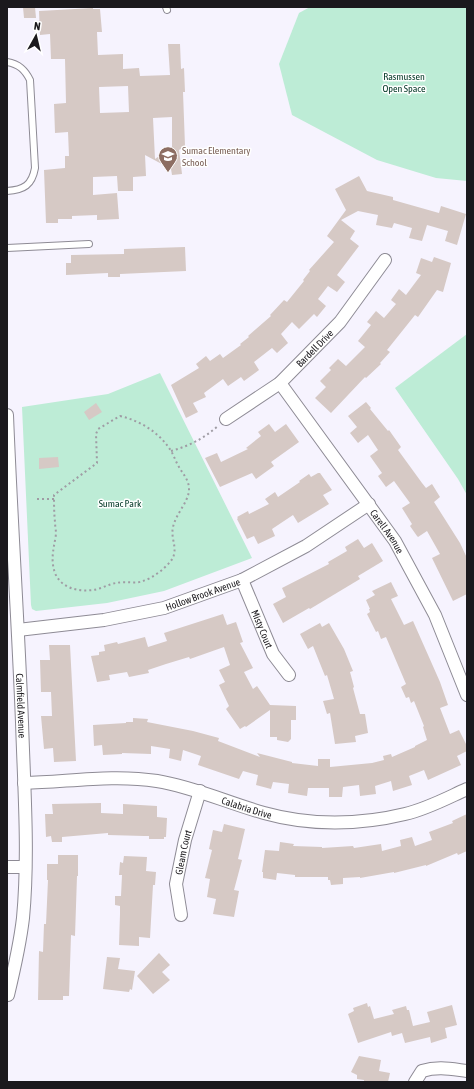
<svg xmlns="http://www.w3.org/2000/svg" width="474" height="1089" font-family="'Asap Condensed',sans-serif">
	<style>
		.green { fill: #bdecd6 }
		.building { fill: #d6c9c5; fill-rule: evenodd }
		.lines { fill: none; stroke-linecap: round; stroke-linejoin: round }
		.service-casing { stroke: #8e8b95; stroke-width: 8 }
		.minor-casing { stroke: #8e8b95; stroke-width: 14 }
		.path { stroke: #9f9ca4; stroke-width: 2; stroke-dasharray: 2 3; stroke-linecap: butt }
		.service { stroke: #fff; stroke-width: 6 }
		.minor { stroke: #fff; stroke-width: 12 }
		.labels { text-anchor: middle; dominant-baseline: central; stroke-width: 3; stroke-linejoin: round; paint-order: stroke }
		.park-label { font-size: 10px; fill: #003624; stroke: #fff }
		.education-label { font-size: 10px; fill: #785e54; stroke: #fff; text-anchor: start }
		.street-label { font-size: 10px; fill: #1b191d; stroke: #fff }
	</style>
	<rect width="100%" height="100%" fill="#f6f3fe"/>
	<g class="green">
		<path d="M310 7H467V181L436 178 377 160 292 115 279 64 299 13Z"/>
		<path d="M467 334V495L458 479 395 388Z"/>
		<path d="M160 373 252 558 164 591 107 603 36 611 32 609 31 605 22 407 108 394Z"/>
	</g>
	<g class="building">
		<path d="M23 7H35L36 18H24Z"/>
		<path d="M93 8V9H100L102 32H97L98 55 123 54V69L139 68 140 76 170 75 168 44H180L181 69 184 68 185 92H183L185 146 179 150 182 174 172 175 171 169 145 155 146 176 133 177V191H118L117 176 93 177V195L117 193 119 219 97 220V215L72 216V219H58V223H46L44 170 65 168V156H69L68 132 55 133 54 104 66 103 65 59H51L50 34 40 35 39 11ZM128 86 129 112 100 113 99 87ZM172 117V147L155 159 153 118Z"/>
		<path d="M359 176 367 191 393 197V200L439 213 441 206 466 214 457 245 445 241 448 231 427 225 422 241 409 238 412 228 394 223 392 228 376 225 378 215 358 211 341 220 355 231 350 239 359 246 337 275 345 282 337 292 328 286 318 299 326 306 317 317 314 314 299 329 292 322 281 334 288 343 277 353 272 348 254 362 259 370 244 381 241 377 228 386 223 379 204 393 206 397 193 403 198 412 186 418 171 385 199 368 196 364 206 356 210 361 220 354 223 358 241 345 240 344 249 337 248 336 271 316 270 315 284 300 287 302 304 281 303 280 310 271 309 270 334 242 327 236 346 210 335 189Z"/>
		<path d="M185 247 186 271 120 274V277H108V273L66 275V263H71V255L124 254V249Z"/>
		<path d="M434 257 451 263 443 292 437 290 418 317 415 315 387 350 390 352 380 363 381 364 366 378 365 377 331 413 315 398 326 387 320 381 331 370 329 368 338 359 346 366 365 347 358 341 371 325 367 322 376 311 384 318 396 304 391 300 399 289 406 295 421 275 416 273 421 258 432 262Z"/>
		<path d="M366 402 371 408 370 409 388 431 389 430 401 447 398 450 422 483 426 488 432 484 440 497 434 502 460 543 467 558V594L453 601 432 558 440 554 427 531 418 537 417 536 410 526 412 524 402 508 410 503 394 481 386 487 378 476 382 473 370 456 378 450 368 435 358 443 350 433 357 427 348 416Z"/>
		<path d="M96 403 102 412 89 420 84 412Z"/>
		<path d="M269 424 275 432 286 424 299 442 271 462 274 466 256 479 252 473 220 487 205 458 217 453 221 462 248 449 246 448 261 436 258 432Z"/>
		<path d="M58 457 59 467 39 469V458Z"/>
		<path d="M318 473H320L332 490 323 495 329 504 298 523 293 515 272 529 275 536 258 544 254 536 247 539 237 519 238 518 237 517 248 511 249 514 269 504 265 499 275 492 278 497 300 482 299 481 309 474 311 477Z"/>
		<path d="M358 539 364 548 372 543 383 561 358 576 360 579 310 609 309 608 283 623 273 604 286 597 282 588 329 564 328 562 347 551 345 547Z"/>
		<path d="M391 582 398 596 391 599 404 625 413 621 440 682 448 705 440 708 450 734 459 730 467 746V751L457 756 461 765 428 780 424 770 409 776 412 785 393 791 391 781 375 786 376 794 360 796 359 785 343 787 342 797H329V788H308L307 796 288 793 289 784 273 782 271 789 256 785 258 775 243 771 239 779 198 765 201 756 183 750 181 761 169 758 170 749 151 746V754L122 753V754L103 755 102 745 94 746 93 725 126 723V722H133V718L148 719 147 722 193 731 219 738 218 741 260 757 257 753 292 762V763L318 766V759H330V767L372 763 384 760 383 756 391 754 392 757 415 747V746L427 740 423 727 424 726 414 701 411 703 409 697 406 698 401 687 406 684 386 637 381 639 378 631 376 632 367 614 370 612 369 609H370L366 600 375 595 372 591Z"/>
		<path d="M223 614 227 625 236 622 243 642 240 643 253 668 244 672 253 689 257 686 270 705 296 706V720H291V739L288 742 277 740V737H270V710L246 727 245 726 240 729 226 709 229 706 219 685 225 682 219 670 230 665 224 647 190 659 189 657 166 664 148 670 149 673 129 677 127 672 109 675 110 680 97 682 91 656 99 655V652L105 651 104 645 117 642 118 644 145 637 148 647 167 641 164 633Z"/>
		<path d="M320 623 322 627 329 623 344 649 353 671 350 672 354 687 353 688 360 714H365L368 733 355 736 356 742 335 744 330 713 327 714 323 701 334 699 327 675 325 676 313 646 308 649 300 634Z"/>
		<path d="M49 645H70L76 761 54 762 53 748 44 749 41 716H52L51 692H41L40 660H50Z"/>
		<path d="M101 803V813L123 814V804L157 806V817L167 818 166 837H164V839H149V836H144L108 835V833L62 837V842H52L51 836 46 837 45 814H53L52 804Z"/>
		<path d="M467 814V851L458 855 457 853 426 866V865L394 873V872L360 878V877L343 878V884L331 885 330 880H328V877H295V875L277 873 276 880 263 878V872H262L265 850 279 851 280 842 294 844 293 846 322 847V848L353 846 354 848 381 844 382 851 401 846 400 840 412 837 415 846 432 840 429 832 453 823 452 821Z"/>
		<path d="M224 824 245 829 238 859 242 860 234 890 239 891 234 917 213 914 216 899 207 897 210 879 205 878 212 850 209 849 213 830 222 832Z"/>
		<path d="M58 855H78V876H77L75 936 71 935 69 996H63V1000H38L39 951 43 952 44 924H46L48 880H47V864H58Z"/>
		<path d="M124 856 147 857 146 871 156 872 155 885H153L150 938 139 937V946L119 945 120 914V906L115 905V896H121L122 875H119L120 862 123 863Z"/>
		<path d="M159 953 170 965 162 972 170 980 153 994 137 976Z"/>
		<path d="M107 957 120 958 118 969 135 971 132 990 130 989 129 992 103 989Z"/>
		<path d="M367 1003 368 1007 370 1006 374 1019 394 1014 392 1010 406 1006 407 1010H409L413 1026 430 1022 427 1012 452 1005 457 1025 445 1028 447 1038 431 1043 430 1037 405 1043 402 1033 392 1036 391 1032 358 1043 348 1014 354 1011 353 1008Z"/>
		<path d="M359 1056 381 1060 379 1071 390 1073 388 1082H364V1080L357 1079V1075L351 1072Z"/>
	</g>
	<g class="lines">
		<g class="service-casing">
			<g id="service">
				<path d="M166 7 167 10"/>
				<path d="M7 62C19 64 25 70 30 80L35 168C32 185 24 190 7 191"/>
				<path d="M7 248 89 244"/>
			</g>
		</g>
		<g class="minor-casing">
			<g id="minor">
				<path id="s1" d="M280 383 395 541 435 615 467 695"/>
				<path id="s2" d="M7 415C11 517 18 620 22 722 24 787 29 854 23 918 20 944 14 970 8 995"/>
				<path id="s3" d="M226 419 280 383 340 322 385 260"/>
				<path id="s4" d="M242 580 273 654 289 675"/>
				<path id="s5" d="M18 630 104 620 164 608 242 580 306 546 369 504"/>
				<path id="s6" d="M24 783C68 782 113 774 157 781 194 787 228 803 264 813 310 826 360 825 405 814 427 809 447 798 467 789"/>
				<path d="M7 867H25"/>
				<path id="s7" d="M181 915 176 884 185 840 200 791"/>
				<path d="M415 1082 422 1071C438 1066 451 1069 467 1071"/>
			</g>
		</g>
		<g class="path">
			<path d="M120 416C141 421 160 433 171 451 174 456 176 462 179 467 183 474 189 480 189 489 189 502 176 513 173 527 170 540 180 550 170 562 164 569 153 578 143 581 136 584 125 581 116 583 109 584 101 589 93 590 78 592 61 588 55 573 50 559 54 548 56 534 56 530 55 526 55 522 54 513 54 504 54 495L97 463 96 434 98 429Z"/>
			<path d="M171 451C189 446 205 438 219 425"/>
			<path d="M37 499H54"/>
		</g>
		<use href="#service" class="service"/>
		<use href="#minor" class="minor"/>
	</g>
	<defs>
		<g id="school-pin" transform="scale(1)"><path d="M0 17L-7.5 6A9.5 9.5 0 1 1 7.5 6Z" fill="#8d6e63" stroke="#fff"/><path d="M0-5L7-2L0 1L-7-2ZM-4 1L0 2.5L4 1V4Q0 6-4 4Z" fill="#fff"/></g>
	</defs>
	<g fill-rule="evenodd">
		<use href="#school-pin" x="168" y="156"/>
	</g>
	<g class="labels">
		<g class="park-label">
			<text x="404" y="76">Rasmussen<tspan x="404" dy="12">Open Space</tspan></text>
			<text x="120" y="503">Sumac Park</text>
		</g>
		<g class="education-label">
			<text x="182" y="150">Sumac Elementary<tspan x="182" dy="12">School</tspan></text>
		</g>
		<g class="street-label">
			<text stroke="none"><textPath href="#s3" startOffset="114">Bardell Drive</textPath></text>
			<text stroke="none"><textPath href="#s1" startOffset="183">Carell Avenue</textPath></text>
			<text stroke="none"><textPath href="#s5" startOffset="189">Hollow Brook Avenue</textPath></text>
			<text stroke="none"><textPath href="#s4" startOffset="53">Misty Court</textPath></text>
			<text stroke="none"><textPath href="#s2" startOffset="291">Calmfield Avenue</textPath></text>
			<text stroke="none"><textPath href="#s6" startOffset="227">Calabria Drive</textPath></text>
			<text stroke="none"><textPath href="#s7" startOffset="64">Gleam Court</textPath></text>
		</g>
	</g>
	<rect width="474" height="1089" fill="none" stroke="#1b191d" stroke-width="16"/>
	<g transform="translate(36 36) rotate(8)" stroke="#ffffff" stroke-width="3" paint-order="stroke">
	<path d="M0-3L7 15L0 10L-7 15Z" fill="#1b191d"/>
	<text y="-6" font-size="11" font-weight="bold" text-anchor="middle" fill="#1b191d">N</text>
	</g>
</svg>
